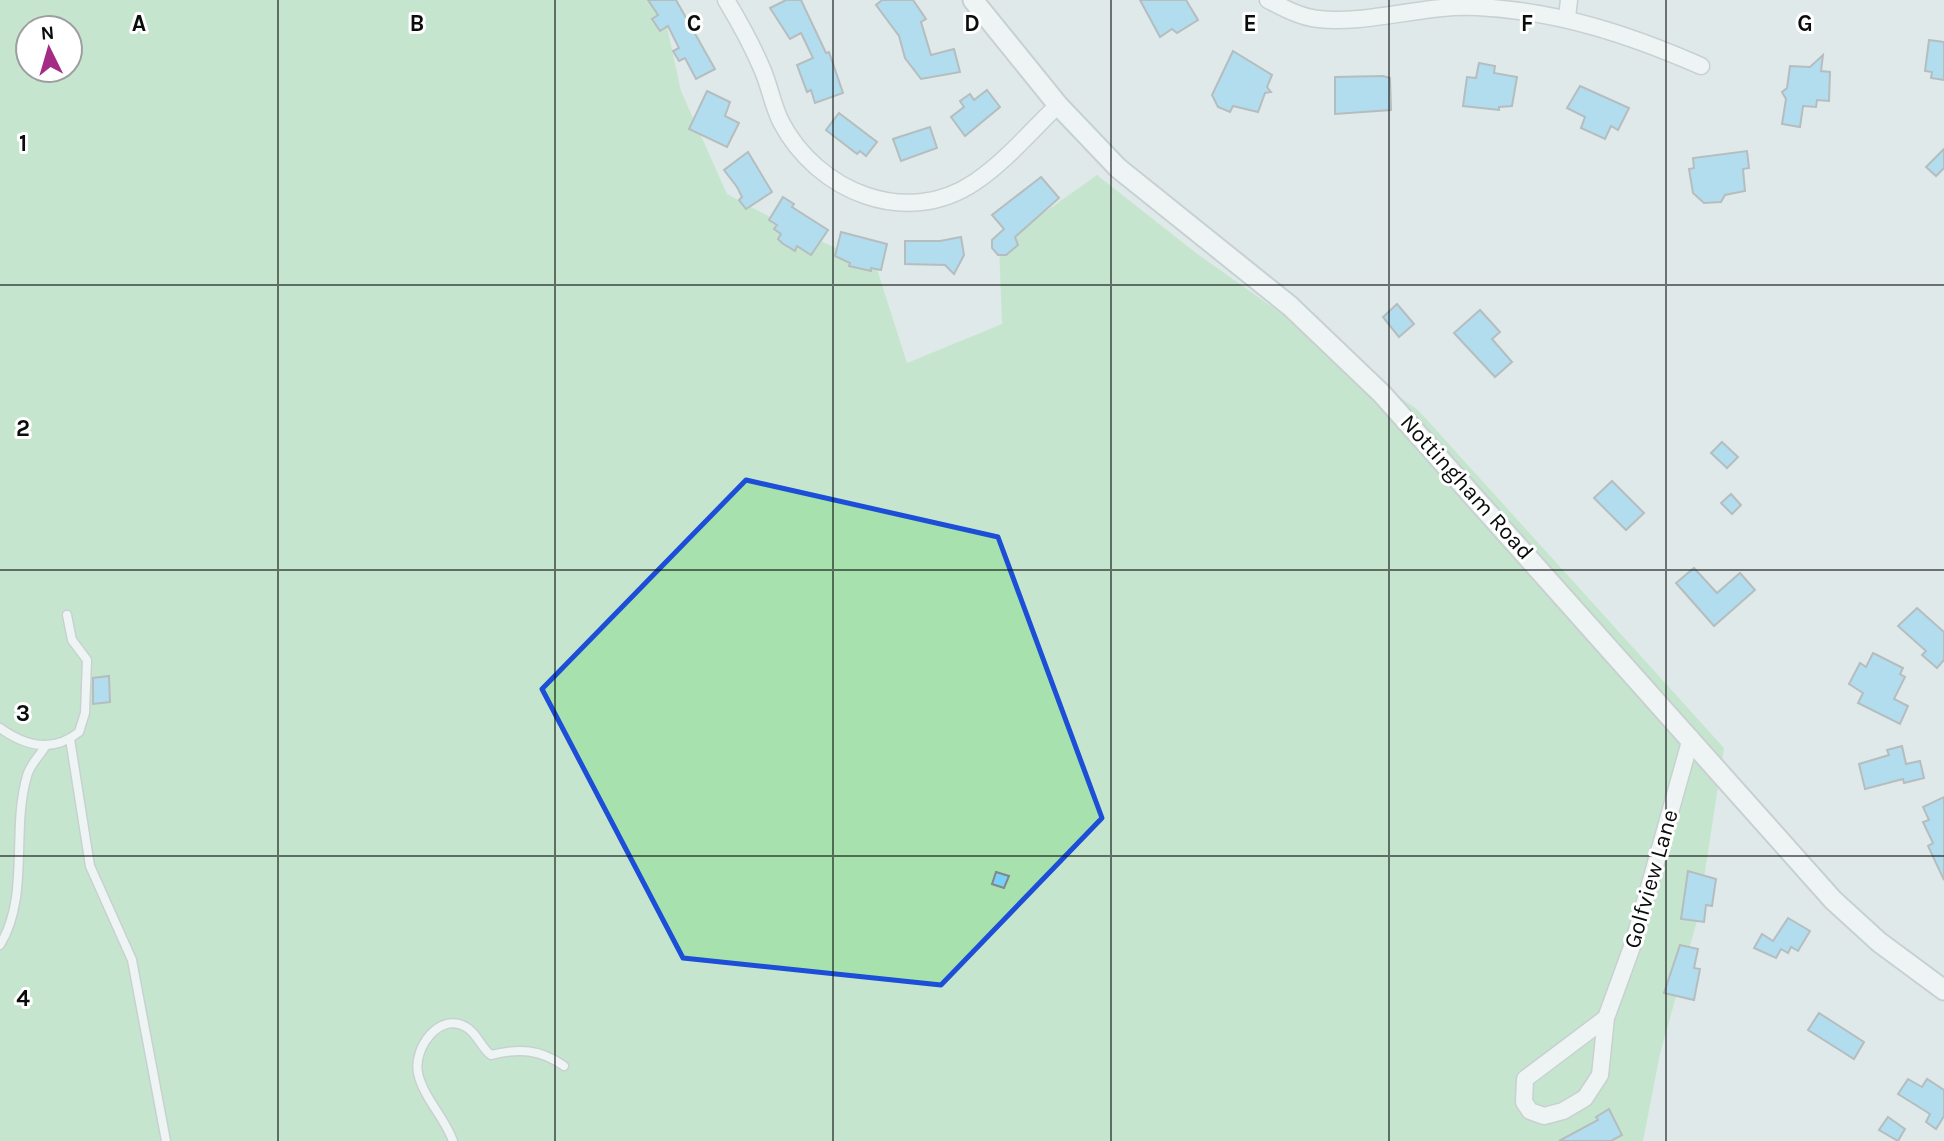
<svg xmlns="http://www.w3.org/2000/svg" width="1944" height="1141" font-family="Karla,sans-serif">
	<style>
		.green { fill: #a7e1ad; fill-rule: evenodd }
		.building { fill: #78cff7; stroke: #81878b; stroke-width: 2 }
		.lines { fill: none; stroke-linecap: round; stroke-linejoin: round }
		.service-casing { stroke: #abb3b4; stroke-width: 11 }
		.minor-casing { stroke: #abb3b4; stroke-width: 19 }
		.tertiary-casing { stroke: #abb3b4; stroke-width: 23 }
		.service { stroke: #fff; stroke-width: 8 }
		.minor { stroke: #fff; stroke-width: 16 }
		.tertiary { stroke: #fff; stroke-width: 19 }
		.marked { fill: none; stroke: #1d4ed8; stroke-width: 5; stroke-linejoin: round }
		.grid { fill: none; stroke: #0b0d0d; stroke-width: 2; stroke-opacity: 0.55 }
		.labels { text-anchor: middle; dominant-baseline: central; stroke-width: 6; stroke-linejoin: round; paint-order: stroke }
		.street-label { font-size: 23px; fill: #0b0d0d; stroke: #fff }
		.grid-label { font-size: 23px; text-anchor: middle; font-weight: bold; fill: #0b0d0d; stroke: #fff; stroke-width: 6; stroke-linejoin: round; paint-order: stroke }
	</style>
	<rect width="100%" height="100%" fill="#e0e9e9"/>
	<path class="green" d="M0 0H658L663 8 681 91 727 194 785 225 876 266 907 363 1002 324 999 245 1097 175 1196 253 1418 410 1724 748 1698 917 1660 1054 1643 1141H0ZM28 28H70V70H28Z"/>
	<g class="building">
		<path d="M648 0H676L715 69 696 79 685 58 679 61 673 51 679 48 668 26 660 31 652 19 658 15Z"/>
		<path d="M786 0H801L826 53 829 52 843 93 815 103 811 90 807 92 797 65 813 58 801 33 790 39 770 8Z"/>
		<path d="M882 0H913L926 19 921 22 931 55 954 49 960 72 921 79 905 58 899 36 876 5Z"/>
		<path d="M1140 0H1186L1198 20 1177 33 1172 29 1160 37Z"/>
		<path d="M1929 40 1944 42V80L1931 78 1932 72 1925 71Z"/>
		<path d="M1233 51 1272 75 1267 87 1271 92 1265 93 1258 112 1233 106 1230 112 1218 107 1212 95Z"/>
		<path d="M1823 55 1821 71 1830 72 1829 101 1817 100 1816 107 1803 106 1800 127 1782 124 1786 99 1782 92 1787 88 1790 66 1810 67Z"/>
		<path d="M1479 63 1495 66 1494 73 1517 77 1512 106 1499 107V110L1463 106 1467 77 1476 78Z"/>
		<path d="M1383 76 1390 78 1391 110 1335 114V77Z"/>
		<path d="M1580 86 1629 108 1618 130 1611 126 1605 139 1581 128 1585 117 1567 108Z"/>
		<path d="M987 90 1000 107 965 136 951 117 964 107 960 101 970 94 974 100Z"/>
		<path d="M707 91 730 102 725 116 739 123 727 147 689 129Z"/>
		<path d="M839 113 877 142 866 156 860 151 857 154 826 130Z"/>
		<path d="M930 127 937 148 901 161 893 139Z"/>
		<path d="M1944 149V168L1936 176 1926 167Z"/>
		<path d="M1747 151 1749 168 1743 169 1745 191 1725 195 1721 202 1704 203 1693 193 1689 169 1694 168 1693 158Z"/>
		<path d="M748 152 772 192 746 209 739 200 742 197 737 187 724 170Z"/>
		<path d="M1041 177 1059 198 1015 237 1018 245 1006 255H998L992 248V240L1004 229 992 215Z"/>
		<path d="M783 197 794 204 792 207 828 230 811 255 797 246 795 251 782 243 778 239 781 234 774 229 777 225 769 220Z"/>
		<path d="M841 232 887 244 881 270 871 268V271L849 266 850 263 835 256Z"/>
		<path d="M961 237 964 255 954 274 945 265 905 264V241H940Z"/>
		<path d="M1397 304 1414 324 1399 337 1383 317Z"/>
		<path d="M1480 310 1500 332 1492 339 1512 362 1495 377 1454 333Z"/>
		<path d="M1722 442 1738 457 1727 468 1711 453Z"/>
		<path d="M1612 481 1644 513 1626 530 1594 498Z"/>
		<path d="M1731 494 1741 505 1732 514 1721 503Z"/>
		<path d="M1694 568 1717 593 1740 573 1755 590 1714 626 1676 583Z"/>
		<path d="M1917 608 1944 632V660L1937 668 1922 655 1926 651 1898 626Z"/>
		<path d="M1873 653 1903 668 1900 674 1905 677 1894 699 1908 706 1900 724 1858 703 1863 693 1849 684 1860 663 1866 667Z"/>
		<path d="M109 676 110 702 93 704V678Z"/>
		<path d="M1902 746 1906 764 1920 761 1924 778 1904 783 1903 779 1865 789 1859 764 1889 755 1887 750Z"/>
		<path d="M1944 797V880L1928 846 1933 843 1923 822 1929 820 1923 807Z"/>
		<path d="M1688 871 1716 879 1712 906 1706 905 1704 922 1681 919Z"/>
		<path d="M996 872 1009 876 1004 888 992 884Z"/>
		<path d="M1788 918 1810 931 1798 951 1791 947 1788 953 1781 949 1776 958 1754 948 1762 934 1773 941Z"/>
		<path d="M1680 945 1698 949 1694 968 1700 969 1694 1000 1664 993Z"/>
		<path d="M1819 1013 1864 1042 1854 1059 1808 1030Z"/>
		<path d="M1908 1079 1922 1087 1927 1079 1944 1090V1116L1936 1129 1926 1122 1930 1114 1898 1094Z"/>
		<path d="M1609 1109 1622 1135 1611 1141H1559L1598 1120 1596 1117Z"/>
		<path d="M1888 1117 1905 1129 1898 1141 1879 1130Z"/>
	</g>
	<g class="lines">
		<g class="service-casing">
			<g id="service">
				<path d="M0 728C25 746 53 753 79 732L85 713 87 660 72 640 67 615"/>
				<path d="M70 739 90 866 132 960 166 1141"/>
				<path d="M0 945C30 896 11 830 27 776 30 764 40 756 46 745"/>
				<path d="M453 1141C445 1118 423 1097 418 1073 413 1049 439 1011 466 1027 478 1034 481 1048 491 1055 519 1048 540 1049 564 1066"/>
			</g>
		</g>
		<g class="minor-casing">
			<g id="minor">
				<path d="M726 0C740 23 753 47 763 71 770 88 773 106 781 122 817 191 906 229 975 182 1006 161 1031 131 1058 105"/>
				<path d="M1268 0C1284 8 1300 17 1318 19 1367 25 1425 4 1477 7 1557 11 1628 34 1701 66"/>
				<path d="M1567 17 1569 0"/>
				<path d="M1606 1018 1525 1079 1524 1102 1530 1111 1544 1116 1563 1111 1585 1098 1600 1075 1606 1018 1633 944 1691 738"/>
			</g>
		</g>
		<g class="tertiary-casing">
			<path id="tertiary" d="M973 0 1058 105 1118 168 1290 306 1382 394 1833 900 1879 942 1944 990"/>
		</g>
		<use href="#service" class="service"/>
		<use href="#minor" class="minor"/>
		<use href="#tertiary" class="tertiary"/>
	</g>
	<path d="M0 0H1944V1141H0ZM746 480 998 537 1102 818 941 985 683 958 542 689Z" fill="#e0e9e9" fill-opacity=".55" fill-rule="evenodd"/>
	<path class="marked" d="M746 480 998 537 1102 818 941 985 683 958 542 689Z"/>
	<path class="grid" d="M278 0V1141M555 0V1141M833 0V1141M1111 0V1141M1389 0V1141M1666 0V1141M0 285H1944M0 570H1944M0 856H1944"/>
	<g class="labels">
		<g class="street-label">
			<text transform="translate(1467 487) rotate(48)">Nottingham Road</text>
			<text transform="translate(1651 879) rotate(-74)">Golfview Lane</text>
		</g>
	</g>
	<g class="grid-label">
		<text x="139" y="31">A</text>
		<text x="417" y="31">B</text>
		<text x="694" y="31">C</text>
		<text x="972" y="31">D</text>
		<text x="1250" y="31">E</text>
		<text x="1527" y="31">F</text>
		<text x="1805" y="31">G</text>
		<text x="23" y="151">1</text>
		<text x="23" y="436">2</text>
		<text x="23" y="721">3</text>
		<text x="23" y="1006">4</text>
	</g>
	<g transform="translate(49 49) rotate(355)"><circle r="33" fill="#ffffff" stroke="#9d9e9e" stroke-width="2"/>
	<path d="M0-5L12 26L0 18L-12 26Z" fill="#a32d85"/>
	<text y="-10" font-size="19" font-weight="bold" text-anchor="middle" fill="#0b0d0d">N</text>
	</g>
</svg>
